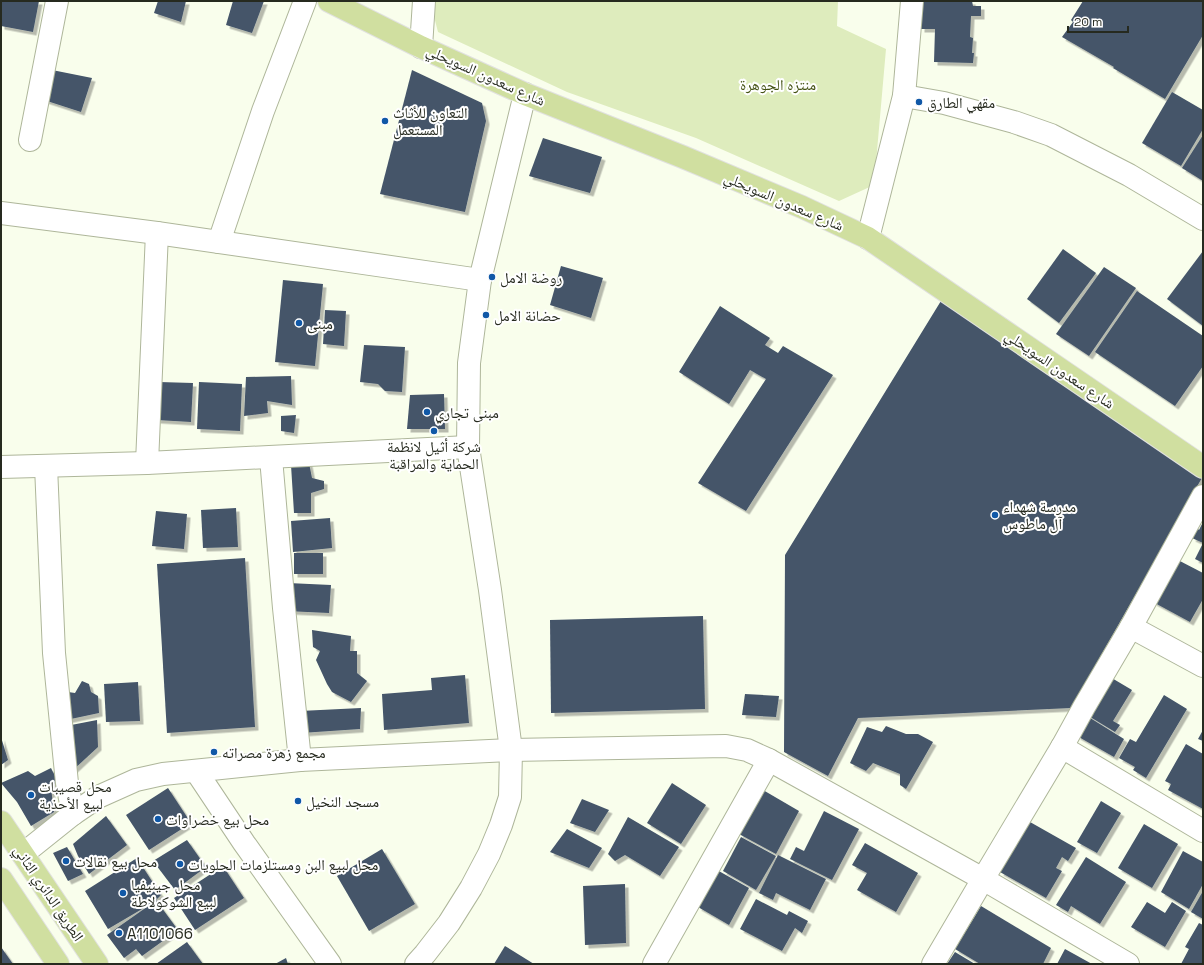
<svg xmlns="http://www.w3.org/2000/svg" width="1204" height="965" font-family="'Space Grotesk','Noto Naskh Arabic',sans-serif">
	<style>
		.green { fill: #deecbd }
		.building { fill: #445469; filter: url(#shadow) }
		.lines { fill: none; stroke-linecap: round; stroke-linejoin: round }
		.minor-casing { stroke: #aeb69a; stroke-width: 24 }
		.major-casing { stroke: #e1e1e0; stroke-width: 24 }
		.minor { stroke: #fff; stroke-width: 22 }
		.major { stroke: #d0dfa0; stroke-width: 22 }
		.poi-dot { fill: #1058a7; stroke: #fff; stroke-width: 1.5 }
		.labels { text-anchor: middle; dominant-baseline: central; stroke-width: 4; stroke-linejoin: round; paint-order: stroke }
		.street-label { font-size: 15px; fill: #262a1f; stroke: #fff }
		.park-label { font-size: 15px; fill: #435112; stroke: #fff }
		.poi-label { font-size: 15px; fill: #262a1f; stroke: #fff; text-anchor: start }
	</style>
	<defs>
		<filter id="shadow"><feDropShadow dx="3.5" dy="3.5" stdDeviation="0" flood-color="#0004"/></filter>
	</defs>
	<rect width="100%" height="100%" fill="#f9feec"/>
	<path class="green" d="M430 1H838L837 26 886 49 874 185 839 201 696 138 567 92 438 32Z"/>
	<g class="building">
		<path d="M1 1H39L33 32 1 26Z"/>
		<path d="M158 1H186L181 22 154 13Z"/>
		<path d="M233 1H264L252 33 226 25Z"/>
		<path d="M934 1H972L973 6H981V16H971L970 37 973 38 972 53H974L973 63 934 62 935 29H921L922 2Z"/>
		<path d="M1083 1H1203V35L1165 99 1113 68 1114 67 1062 37 1073 22 1071 20Z"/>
		<path d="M52 70 92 78 81 112 44 100Z"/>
		<path d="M412 70 482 103 486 121 465 212 380 194Z"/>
		<path d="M1172 92 1203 110V129L1181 166 1142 143Z"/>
		<path d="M1203 135V181L1182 168Z"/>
		<path d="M543 138 602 157 590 193 529 176Z"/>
		<path d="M1063 249 1096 273 1059 323 1027 299Z"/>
		<path d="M1203 251V326L1167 299Z"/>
		<path d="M561 266 603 278 591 318 550 305Z"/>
		<path d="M1104 267 1136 288 1089 356 1056 334Z"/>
		<path d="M283 280 323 284 315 366 275 362Z"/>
		<path d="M1137 291 1203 336V366L1175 406 1095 352Z"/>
		<path d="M944 296 1203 476 1071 708 858 718 828 776 784 752 785 555Z"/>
		<path d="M720 306 770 338 765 345 778 353 783 346 833 375 746 511 698 483 766 379 750 370 729 404 679 372Z"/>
		<path d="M325 310 346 311 344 346 323 344Z"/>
		<path d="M364 345 405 347 402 392 385 391 378 384 360 382Z"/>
		<path d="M291 376 292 405 267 401 268 413 244 416 246 377Z"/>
		<path d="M159 382 193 383 191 422 157 420Z"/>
		<path d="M199 382 242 384 240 431 197 429Z"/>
		<path d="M444 394 445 429H407L410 395Z"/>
		<path d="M296 415 294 433 281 431V416Z"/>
		<path d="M309 463 312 478 324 481V489L311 493V513H294L291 465Z"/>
		<path d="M236 508 238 547 203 548 201 510Z"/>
		<path d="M156 511 187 514 184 549 152 546Z"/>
		<path d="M330 518 332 548 293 552 291 521Z"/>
		<path d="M1203 522V563L1195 559 1203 543 1192 538 1197 528 1199 530Z"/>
		<rect x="294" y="553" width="29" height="21"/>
		<path d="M245 558 255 727 167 733 157 564Z"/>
		<path d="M1176 559 1203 573V599L1190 622 1153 602Z"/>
		<path d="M288 583 331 585 329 613 286 611Z"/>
		<path d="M703 616 705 709 551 713 550 620Z"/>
		<path d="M312 630 351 636 350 651H357V673L367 681 351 702 332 692 327 684 316 660 320 651 313 647Z"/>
		<path d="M1105 674 1132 690 1113 721 1120 725 1115 732 1082 712Z"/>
		<path d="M465 675 469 723 384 730 382 694 432 690 431 678Z"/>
		<path d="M82 681 89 684 91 692 98 696 99 713 66 720 61 691 75 693Z"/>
		<path d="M138 682 140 721 106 722 104 684Z"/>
		<path d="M745 694 779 696 776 717 742 715Z"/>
		<path d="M1164 695 1187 709 1146 778 1133 770 1135 767 1119 758 1130 739 1136 742Z"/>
		<path d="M361 708 360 729 301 733 300 711Z"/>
		<path d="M1087 716 1124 739 1114 757 1077 736Z"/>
		<path d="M97 720 98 747 71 772 66 726Z"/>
		<path d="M886 726 906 734H918L933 742 906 789 900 785V774L873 763 866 771 850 763 867 727 882 732Z"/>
		<path d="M1203 730V741L1198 739Z"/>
		<path d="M1 737 8 760 1 765Z"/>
		<path d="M1186 744 1203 754V809L1168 790 1171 784 1165 781Z"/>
		<path d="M51 768 55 776V783L51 788 54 812 31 826 17 802 1 783 28 771 35 776Z"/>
		<path d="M672 783 706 805 681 844 647 823Z"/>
		<path d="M168 788 191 823 149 850 126 815Z"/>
		<path d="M763 790 799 811 776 854 739 834Z"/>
		<path d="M582 799 609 810 595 832 570 823Z"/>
		<path d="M1101 801 1121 813 1097 853 1077 842Z"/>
		<path d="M824 811 859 829 832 880 790 859 796 847 804 851Z"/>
		<path d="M106 816 127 845 89 874 78 856 73 844Z"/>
		<path d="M628 817 679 847 660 876 625 855 615 861 608 854Z"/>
		<path d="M1030 822 1076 848 1068 861 1062 857 1056 868 1062 871 1046 898 1000 872Z"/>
		<path d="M1144 824 1178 844 1152 888 1118 868Z"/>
		<path d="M567 829 602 848 589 868 550 852Z"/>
		<path d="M741 837 776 856 756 890 723 871Z"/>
		<path d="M187 840 206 867 175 890 153 861Z"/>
		<path d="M865 843 918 873 896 912 857 890 867 873 852 865Z"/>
		<path d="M67 847 83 874 68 881 53 853Z"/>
		<path d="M382 849 415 904 369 931 337 876Z"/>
		<path d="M1183 851 1203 862V884L1189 909 1161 892Z"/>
		<path d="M778 855 826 879 810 910 776 893 773 900 759 893Z"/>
		<path d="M1086 857 1126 882 1100 924 1071 906 1068 912 1056 905Z"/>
		<path d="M137 858 161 895 156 900 178 930 142 956 136 949 124 958 107 935 154 902 108 929 85 891Z"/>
		<path d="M223 866 244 898 195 930 174 898Z"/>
		<path d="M717 870 749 888 729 925 698 907Z"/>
		<path d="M625 884 626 943 585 945 583 886Z"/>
		<path d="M1203 891V919L1191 912Z"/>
		<path d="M756 899 787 915 789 911 808 921 802 933 795 928 782 951 740 929Z"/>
		<path d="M1147 902 1165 913 1172 902 1186 911 1165 947 1131 927Z"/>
		<path d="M981 906 1051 948 1043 964H980L955 949Z"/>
		<path d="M1199 923 1203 925V964H1181L1189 949 1185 947Z"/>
		<path d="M187 942 203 964H156Z"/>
		<path d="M505 946 534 964H494Z"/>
		<path d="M1 947 13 964H1Z"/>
		<path d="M1065 949 1092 964H1057Z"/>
		<path d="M955 952 975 964H947Z"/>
		<path d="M286 958 288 964H275Z"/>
	</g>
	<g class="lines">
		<g class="minor-casing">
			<g id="minor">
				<path d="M421 47 424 1"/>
				<path d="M904 96 944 103 1014 122 1051 135 1129 175 1203 219"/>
				<path d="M30 140 57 1"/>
				<path d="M1 213 157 233 480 280"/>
				<path d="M868 238 904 96 912 1"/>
				<path d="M219 242 263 111 305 1"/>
				<path d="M271 458 284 608 300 760"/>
				<path d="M147 463 157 233"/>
				<path d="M46 466 54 653 67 783 73 814"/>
				<path d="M1 467 147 463 468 447"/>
				<path d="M1131 627 1203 666"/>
				<path d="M1062 747 1203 831"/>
				<path d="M196 771 244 843 330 964"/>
				<path d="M23 854 73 814 98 797 136 780 163 774 300 760 511 750 726 746 747 750 769 760 983 879 1128 964"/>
				<path d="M416 964 425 954 449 923 471 888 489 854 501 825 510 797 511 750 490 590 468 447 469 363 480 280 525 94"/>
				<path d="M654 964 769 760"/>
				<path d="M933 964 983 879 1062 747 1084 707 1131 627 1203 496"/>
			</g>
		</g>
		<g class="major-casing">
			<g id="major">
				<path d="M329 1 421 47 525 94 683 157 802 207 868 238 1203 467"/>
				<path d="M1 822 97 964"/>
				<path d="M1 879 58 964"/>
			</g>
		</g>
		<use href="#minor" class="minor"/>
		<use href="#major" class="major"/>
	</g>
	<g class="poi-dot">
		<circle cx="919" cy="102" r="4"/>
		<circle cx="385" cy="121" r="4"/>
		<circle cx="492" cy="277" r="4"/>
		<circle cx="486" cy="315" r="4"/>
		<circle cx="299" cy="323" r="4"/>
		<circle cx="427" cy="412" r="4"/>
		<circle cx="434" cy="431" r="4"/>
		<circle cx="995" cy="515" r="4"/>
		<circle cx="214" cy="752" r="4"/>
		<circle cx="31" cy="795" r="4"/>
		<circle cx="298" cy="801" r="4"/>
		<circle cx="158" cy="819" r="4"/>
		<circle cx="66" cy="861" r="4"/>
		<circle cx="180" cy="864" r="4"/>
		<circle cx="123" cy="893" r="4"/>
		<circle cx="119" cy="933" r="4"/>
	</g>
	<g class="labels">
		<g class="street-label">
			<text transform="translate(486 75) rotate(24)">شارع سعدون السويحلي</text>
			<text transform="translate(784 201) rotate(23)">شارع سعدون السويحلي</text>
			<text transform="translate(1060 369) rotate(34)">شارع سعدون السويحلي</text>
			<text transform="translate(49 893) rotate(56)">الطريق الدائري الثاني</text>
		</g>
		<g class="park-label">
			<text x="778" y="84">منتزه الجوهرة</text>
		</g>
		<g class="poi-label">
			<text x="927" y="102">مقهي الطارق</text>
			<text x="393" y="112">التعاون للأثاث<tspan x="393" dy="17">المستعمل</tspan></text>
			<text x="500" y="277">روضة الامل</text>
			<text x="494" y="315">حضانة الامل</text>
			<text x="307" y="323">مبنى</text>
			<text x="435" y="412">مبنى تجاري</text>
			<text x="434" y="446" text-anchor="middle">شركة أثيل لانظمة<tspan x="434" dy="17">الحماية والمراقبة</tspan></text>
			<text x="1003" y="506">مدرسة شهداء<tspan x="1003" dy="17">آل ماطوس</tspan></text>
			<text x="222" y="752">مجمع زهرة مصراته</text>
			<text x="39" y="786">محل قصيبات<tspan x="39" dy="17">لبيع الأحذية</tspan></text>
			<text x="306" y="801">مسجد النخيل</text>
			<text x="166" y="819">محل بيع خضراوات</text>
			<text x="74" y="861">محل بيع نقالات</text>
			<text x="188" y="864">محل لبيع البن ومستلزمات الحلويات</text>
			<text x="131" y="884">محل جينيفيا<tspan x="131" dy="17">لبيع الشوكولاطة</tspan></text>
			<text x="127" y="933">A1101066</text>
		</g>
	</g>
	<rect width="1204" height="965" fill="none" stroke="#262a1f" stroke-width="4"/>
	<path d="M1068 26v6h60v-6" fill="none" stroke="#262a1f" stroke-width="2"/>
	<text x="1074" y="26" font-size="12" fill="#262a1f" stroke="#ffffff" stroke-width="3" paint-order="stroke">20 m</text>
</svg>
